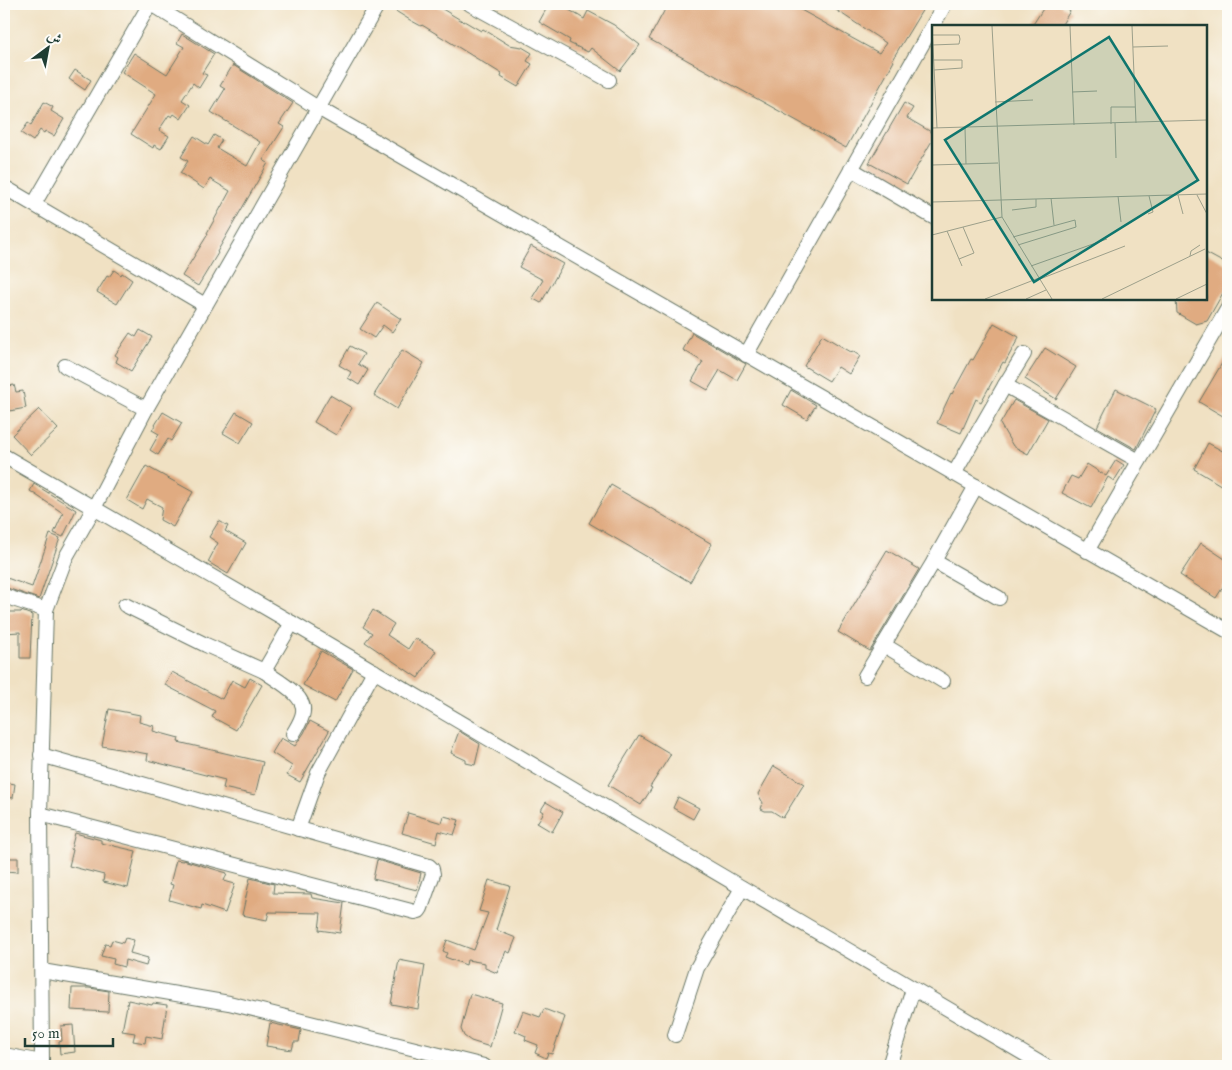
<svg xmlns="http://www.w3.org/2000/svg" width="1232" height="1070" font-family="'IM FELL English',Amiri,serif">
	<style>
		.building { fill: #e0ab81 }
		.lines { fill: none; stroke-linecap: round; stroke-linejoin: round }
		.street-casing { stroke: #687666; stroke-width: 16 }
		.street { stroke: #fff; stroke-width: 14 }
		.inset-road { fill: none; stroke: #9c9f8a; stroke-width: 1 }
		.view { fill: #0f766e; fill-opacity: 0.15; stroke: #0f766e; stroke-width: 2.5 }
		.inset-edge { fill: none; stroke: #1f3d34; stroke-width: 2.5 }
	</style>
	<rect width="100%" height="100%" fill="#fdfcf7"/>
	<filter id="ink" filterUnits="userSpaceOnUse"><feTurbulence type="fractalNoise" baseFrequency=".02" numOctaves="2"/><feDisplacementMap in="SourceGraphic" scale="10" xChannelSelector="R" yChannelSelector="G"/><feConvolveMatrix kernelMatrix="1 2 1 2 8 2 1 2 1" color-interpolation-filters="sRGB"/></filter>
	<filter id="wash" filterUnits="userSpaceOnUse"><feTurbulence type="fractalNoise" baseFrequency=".0096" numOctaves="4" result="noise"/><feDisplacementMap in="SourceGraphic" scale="20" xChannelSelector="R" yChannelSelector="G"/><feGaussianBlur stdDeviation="1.12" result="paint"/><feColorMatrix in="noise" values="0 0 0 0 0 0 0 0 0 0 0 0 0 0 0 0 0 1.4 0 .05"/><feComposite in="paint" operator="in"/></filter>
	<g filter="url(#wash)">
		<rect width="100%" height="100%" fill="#f0e1c3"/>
		<g id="blocks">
			<g class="building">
				<path d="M387 4H434L464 22V21L481 31 483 29 509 45 522 47 532 53 527 61 532 64 518 87 501 77 502 74 422 25 421 26 410 20 386 5Z"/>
				<path d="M549 4H568L566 8 584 19 588 11 614 25 640 45 620 71 591 48 588 52 569 43 570 40 539 22Z"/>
				<path d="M668 4H790L879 53 886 43 827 4H926L892 60 894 61 846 148 649 39Z"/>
				<path d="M1046 4H1058L1070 11 1061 26H1032Z"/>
				<path d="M182 34 214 54 202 73 207 75 199 88 193 83 182 100 190 105 181 119 174 114 172 117 169 115 159 130 169 136 161 149 154 145 153 148 131 134 156 94 122 72 134 53 167 74 184 47 177 43Z"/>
				<path d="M233 65 293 103 279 124 284 127 263 160 268 163 217 252 218 253 198 286 182 276 208 234 207 233 230 191 210 179 204 189 180 173 188 161 181 157 194 136 208 145 214 135 222 140 217 148 247 166 260 142 211 112 225 89 220 86Z"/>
				<path d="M75 70 91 80 85 90 69 79Z"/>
				<path d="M44 102 53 107 51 111 64 119 54 136 45 131 44 133 40 130 33 141 21 133 28 123 31 125Z"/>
				<path d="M904 103 913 108 907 118 933 133V139L907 184 869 163Z"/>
				<path d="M531 246 563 264 541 303 532 298 543 280 519 267Z"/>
				<path d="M1206 253 1228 265V284L1207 321 1196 324 1177 313 1176 299H1206Z"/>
				<path d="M114 270 121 275 122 273 132 280 117 304 97 292 107 276 109 277Z"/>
				<path d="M377 303 401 319 392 332 383 325 374 338 360 329Z"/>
				<path d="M994 323 1019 337 1005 363 1003 362 981 402 976 399 961 433 937 423 951 393 952 394 971 359 973 360Z"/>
				<path d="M140 330 152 337 131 371 116 362 118 357 115 355 130 333 136 337Z"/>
				<path d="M692 333 746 364 737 380 720 370 708 390 692 381 703 362 683 350Z"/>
				<path d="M822 335 851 352 852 351 860 356 849 374 838 367 829 381 804 366Z"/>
				<path d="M350 346 364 354 358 364 368 370 359 385 348 378 351 372 339 365Z"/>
				<path d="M1045 348 1076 367 1056 399 1025 379Z"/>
				<path d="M402 350 424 363 397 409 374 395Z"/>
				<path d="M1228 353V419L1199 402Z"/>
				<path d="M14 385 16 392 23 391 26 408 4 412V387Z"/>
				<path d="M1116 389 1156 409 1136 449 1097 427Z"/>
				<path d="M791 390 816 405 807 419 783 405Z"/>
				<path d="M330 395 352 408 336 435 314 422Z"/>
				<path d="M1014 400 1048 419 1028 454 1013 446 1000 424Z"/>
				<path d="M39 409 58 429 31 455 12 435Z"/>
				<path d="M163 412 182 423 171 441 168 439 158 455 150 450 159 434 152 430Z"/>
				<path d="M236 412 253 422 240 443 223 433Z"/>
				<path d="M1208 443 1228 454V480L1224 487 1194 469Z"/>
				<path d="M1116 460 1124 465 1114 481 1108 477 1091 508 1062 493 1071 476 1078 479 1087 464 1106 476Z"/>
				<path d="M146 466 193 492 173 527 160 520 162 507 147 499 142 509 127 500Z"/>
				<path d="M34 484 76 510 63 537 54 533 63 513 30 491Z"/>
				<path d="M611 485 712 544 690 582 589 523Z"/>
				<path d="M219 521 228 526 225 531 246 543 228 574 208 562 218 543 209 537Z"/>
				<path d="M50 534 60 538 39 599 4 587V577L32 587Z"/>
				<path d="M1201 543 1228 561V579L1216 598 1180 575Z"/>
				<path d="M887 550 919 569 870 651 838 632Z"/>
				<path d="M373 610 394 624 387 635 408 649 415 638 436 651 418 678 365 642 372 633 363 627Z"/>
				<path d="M21 611 32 615 30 658H20V632L4 633V612H21Z"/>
				<path d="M321 651 353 669 335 702 303 685Z"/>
				<path d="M172 672 222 699 232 680 245 687 250 678 262 685 236 730 212 717 215 711 165 685Z"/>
				<path d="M109 709 140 715 139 722 154 726 153 731 179 738 178 742 263 762 255 795 223 788 225 780 147 760 148 754 102 746Z"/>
				<path d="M310 721 329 731 300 782 287 775 292 766 272 753 281 738 295 746 304 733Z"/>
				<path d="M459 731 480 744 475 765 466 763V760L451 753Z"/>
				<path d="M639 735 671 754 650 787 652 788 641 805 608 785Z"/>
				<path d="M774 766 804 784 783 818 772 811H765L761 809 763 803 758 794Z"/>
				<path d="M4 782 15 784 13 798 4 797Z"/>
				<path d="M678 797 699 808 693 819 673 808Z"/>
				<path d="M546 802 563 812 552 832 537 823 544 812 541 810Z"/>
				<path d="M408 813 442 823 444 816 459 820 454 835 439 831 436 843 402 833Z"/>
				<path d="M75 833 101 840V843L136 851 128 888 103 882 104 875 69 866 73 850 71 849Z"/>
				<path d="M5 858H18V872L5 871Z"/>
				<path d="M176 860 183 861V860L227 873 224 881 235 884 225 913 202 905 201 909 169 900 173 885 170 884Z"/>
				<path d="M377 860 421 873 417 890 373 879Z"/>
				<path d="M250 878 274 884 273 893 311 894 312 898 344 903 340 933 319 930 321 913 269 912 267 920 242 915Z"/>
				<path d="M489 880 510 886 496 930 516 938 510 953 506 951 497 973 485 968V963L467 960 466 965 445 957 447 953 443 951 447 940 474 950 488 913 479 911Z"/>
				<path d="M125 938 134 940 130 953 148 958 146 966 125 960 124 967 113 964 114 959 101 956 105 944 110 945 112 940 123 943Z"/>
				<path d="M399 960 425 965 418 1009 391 1004Z"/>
				<path d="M72 988H89L109 991 108 1012 71 1010Z"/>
				<path d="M470 994 502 1003 490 1047 471 1041 464 1036 461 1029Z"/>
				<path d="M128 1000 152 1005 153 1003 167 1005 162 1039 146 1036 145 1043 133 1041 135 1033 122 1031Z"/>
				<path d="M544 1009 565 1017 552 1054 548 1053 546 1058 535 1053 538 1045 525 1040 526 1036 515 1031 523 1011 540 1017Z"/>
				<path d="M270 1023 301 1030 299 1042H294L292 1050 266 1046Z"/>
				<path d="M73 1025 75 1052 60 1054 59 1042 62 1041 61 1026Z"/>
			</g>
		</g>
	</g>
	<g filter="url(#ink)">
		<use href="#blocks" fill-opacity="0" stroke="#687666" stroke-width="1"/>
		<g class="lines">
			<g class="street-casing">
				<g id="street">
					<path d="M151 4 318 108 1228 631"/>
					<path d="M470 4 609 80"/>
					<path d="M851 169 933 217"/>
					<path d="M4 187 205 305"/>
					<path d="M34 204 150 4"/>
					<path d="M746 355 945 4"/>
					<path d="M65 366 146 409"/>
					<path d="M1005 385 1024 354"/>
					<path d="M4 456 292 623 1045 1066"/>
					<path d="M954 474 1005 385 1139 461"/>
					<path d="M1087 551 1228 308"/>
					<path d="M934 561 999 598"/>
					<path d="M4 596 46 610"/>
					<path d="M125 605 206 645 264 671 292 623"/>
					<path d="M884 645 943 681"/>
					<path d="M264 671C276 680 306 695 303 712 302 720 297 727 293 734"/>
					<path d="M865 676 934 561 976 486"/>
					<path d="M40 814 415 912 419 911 421 908 433 874 432 869 429 866 41 755"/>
					<path d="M298 829 318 773 374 671"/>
					<path d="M42 971 229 1003 484 1066"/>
					<path d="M675 1035 697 968 742 888"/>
					<path d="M4 1055 42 1062"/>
					<path d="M43 1066 42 1062 40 814 46 610 66 557 94 508 146 409 378 4"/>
					<path d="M889 1066 913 989"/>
				</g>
			</g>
			<use href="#street" class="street"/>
		</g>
	</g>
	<g transform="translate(932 25)">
		<rect width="275" height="275" fill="#f0e1c3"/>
		<path class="inset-road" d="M0 1 5 103M60 1 70 192 120 274M138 1 142 100M200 1 204 98M0 10H27L28 14 27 19 0 20M201 22 236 21M1 35H30V43L2 45M140 67 165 66M63 77 101 75M183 98 184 133M179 99V82H203M0 103 275 95M33 103 34 139M0 140 66 138M246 170 251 189M265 170 275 189M186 171 189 197M119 173 122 200M0 177 275 169M80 185 104 182V174M216 189 221 187 217 171M15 206 30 241M0 210 70 192M81 212 143 195 144 202 86 220M258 231 259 226 268 220M27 234 42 228 31 202M99 241 175 214M108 254 193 221M53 274 107 253M94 274 114 265M170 274 273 224M244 274 275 259"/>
		<path class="view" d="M177 12 266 155 102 257 13 115Z"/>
		<rect width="275" height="275" class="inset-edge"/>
	</g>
	<rect width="1232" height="1070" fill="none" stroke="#fdfcf7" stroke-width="20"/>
	<g transform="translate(48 48) rotate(32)" stroke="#fdfcf7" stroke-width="4" paint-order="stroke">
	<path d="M0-4L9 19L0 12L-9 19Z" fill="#1f3d34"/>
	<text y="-8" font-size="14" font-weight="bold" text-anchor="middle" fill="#1f3d34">ش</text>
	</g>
	<path d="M25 1038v8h88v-8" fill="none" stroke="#1f3d34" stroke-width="2.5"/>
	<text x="32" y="1038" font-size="15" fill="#1f3d34" stroke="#fdfcf7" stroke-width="4" paint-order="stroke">50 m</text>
</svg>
